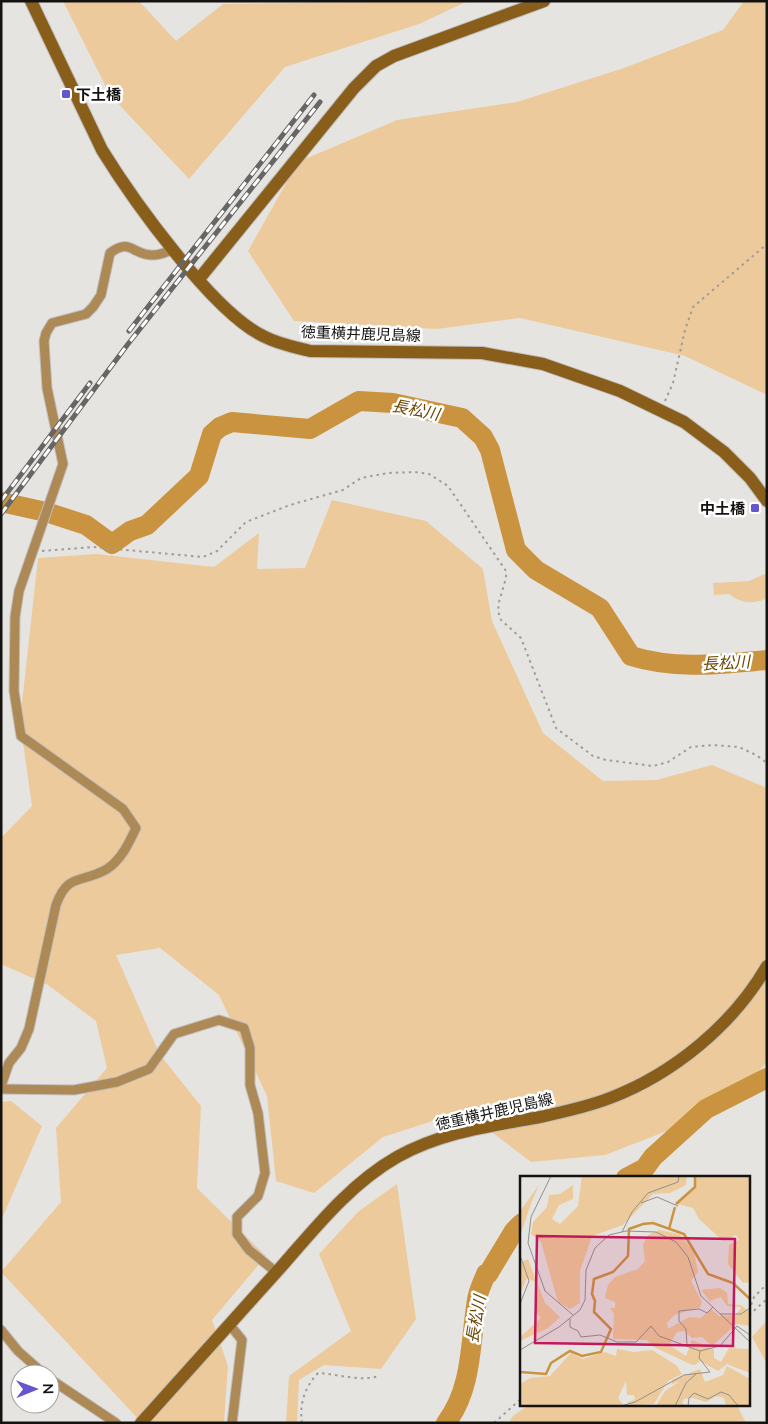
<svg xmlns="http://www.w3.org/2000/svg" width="768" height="1424" font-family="Lato,'Noto Sans JP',sans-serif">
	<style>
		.green { fill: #edca9b }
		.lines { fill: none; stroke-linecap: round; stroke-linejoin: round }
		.river { stroke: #ca9340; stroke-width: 20 }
		.street-casing { stroke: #c0bebc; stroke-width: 11 }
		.secondary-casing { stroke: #c0bebc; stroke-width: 14 }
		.path { stroke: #9e9c9a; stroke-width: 2; stroke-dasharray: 2.5 4; stroke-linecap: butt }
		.street { stroke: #ad8956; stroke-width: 9 }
		.secondary { stroke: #885e1a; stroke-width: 12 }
		.rail-casing { stroke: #676664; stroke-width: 5 }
		.rail { stroke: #fff; stroke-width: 3; stroke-dasharray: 9; stroke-linecap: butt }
		.poi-dot { fill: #6555ce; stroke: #fff; stroke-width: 2 }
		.labels { text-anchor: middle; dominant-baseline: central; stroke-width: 5; stroke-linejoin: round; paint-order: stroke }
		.poi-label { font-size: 15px; font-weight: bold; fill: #141312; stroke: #fff; text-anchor: start }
		.street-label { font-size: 15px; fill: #141312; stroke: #fff }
		.water-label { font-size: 16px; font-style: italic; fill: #6b4601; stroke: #fff }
		.inset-river { fill: none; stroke: #ca9340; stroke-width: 2.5 }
		.inset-road { fill: none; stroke: #92908e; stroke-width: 1 }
		.view { fill: #c2185b; fill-opacity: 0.15; stroke: #c2185b; stroke-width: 2.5 }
		.inset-edge { fill: none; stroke: #141312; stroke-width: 2.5 }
	</style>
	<rect width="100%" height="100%" fill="#e6e4e1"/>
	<g class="green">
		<path d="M63 1H139L176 41 223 4 468 1 419 24 285 67 189 179 110 95Z"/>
		<path d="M744 1H767V395L685 356 520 318 437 329 294 321 248 251 298 162 397 120 517 102 624 68 723 30Z"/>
		<path d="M332 500 426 521 483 569 492 621 543 733 603 781 656 780 712 765 767 788V1062L759 1071 672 1129 605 1155 531 1162 464 1111 383 1137 314 1193 276 1181 267 1096 219 995 160 948 116 955 160 1055 201 1106 197 1188 266 1256 212 1320 228 1366 224 1423H142L1 1272 61 1202 56 1128 107 1068 96 1021 48 985 1 964V838L32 806 20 721 38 558 96 554 214 567 259 533 257 569 305 568Z"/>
		<path d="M767 573V598C754 605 740 603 729 594L714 595 713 583 749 581Z"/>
		<path d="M11 1101 42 1126 1 1221V1102Z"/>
		<path d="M397 1184 416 1319 381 1369 324 1365 299 1380 297 1423H286L289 1376 351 1331 319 1254 359 1211Z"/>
		<path d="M767 1320V1364L752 1337Z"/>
		<path d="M529 1405H737L746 1423H508L513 1416Z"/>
	</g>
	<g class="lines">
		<g class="river">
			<path d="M1 502 46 512 86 525 112 544 130 531 147 525 199 476 212 434 220 427 232 422 310 429 359 401 393 403 462 418 483 437 490 450 516 550 536 570 600 608 631 656C676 670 721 664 767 660"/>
			<path d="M626 1178 645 1168 653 1157 706 1109 767 1078"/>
			<path d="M446 1423C473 1388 470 1341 477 1300 478 1291 483 1282 486 1274H488L514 1231 522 1223"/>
		</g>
		<g class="street-casing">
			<g id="street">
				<path d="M1 1086 9 1063 21 1048 29 1029 56 905C68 872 81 884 107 869 121 860 129 843 136 828L123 809 21 736 14 691 15 617 19 591 63 464 47 388 44 341 46 333 52 323 86 314 93 307 101 295 110 253C131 238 131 254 151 255 159 256 167 252 174 249"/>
				<path d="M1 1089 74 1090 117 1082 149 1069 174 1034 219 1020 244 1028 250 1048V1085L258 1113 265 1173 258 1196 237 1217V1234L249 1250 276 1272"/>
				<path d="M229 1324 242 1340 232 1423"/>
				<path d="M1 1330 18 1351 44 1374"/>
				<path d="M50 1379 116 1423"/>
			</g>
		</g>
		<g class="secondary-casing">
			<g id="secondary">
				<path d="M31 1 102 150C133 200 212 311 263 336 278 344 294 347 310 351L482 353 543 364 620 391 684 422 724 452 750 478 767 501"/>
				<path d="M199 279 354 88 376 66 394 56 544 1"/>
				<path d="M141 1423C188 1371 234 1319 281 1267 316 1227 350 1184 397 1157 441 1132 491 1126 540 1117 563 1112 587 1107 610 1098 673 1074 733 1025 767 966"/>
			</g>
		</g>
		<g class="path">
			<path d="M665 401 673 383 685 330 693 307 767 244"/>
			<path d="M42 551 93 547 203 557 217 551 246 522 290 505 343 490 361 478 388 473 415 472 429 474 448 486 506 571V578L499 602 498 611 501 620 521 638 556 728 593 756 606 760 653 766 668 762 691 747 713 745 739 747 756 755 767 763"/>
			<path d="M749 1311 754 1297 767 1284"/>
			<path d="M749 1315 767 1299"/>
			<path d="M302 1423C299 1404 305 1387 318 1373 338 1374 360 1382 379 1376"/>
			<path d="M494 1423 522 1398"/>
		</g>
		<use href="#street" class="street"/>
		<use href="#secondary" class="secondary"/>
		<g class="rail-casing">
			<g id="rail">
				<path d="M129 331 314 95"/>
				<path d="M1 501 90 383"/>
				<path d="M1 514 128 344 320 102"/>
			</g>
		</g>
		<use href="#rail" class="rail"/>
	</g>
	<g class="poi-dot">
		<rect x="61" y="89" width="10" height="10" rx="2.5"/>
		<rect x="750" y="503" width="10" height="10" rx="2.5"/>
	</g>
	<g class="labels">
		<g class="poi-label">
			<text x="76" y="94">下土橋</text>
			<text x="745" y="508" text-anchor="end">中土橋</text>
		</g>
		<g class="street-label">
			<text transform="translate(361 333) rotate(2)">徳重横井鹿児島線</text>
			<text transform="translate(494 1111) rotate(-13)">徳重横井鹿児島線</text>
		</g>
		<g class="water-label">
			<text transform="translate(416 409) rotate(11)">長松川</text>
			<text transform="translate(726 662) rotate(-3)">長松川</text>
			<text transform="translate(475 1319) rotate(-80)">長松川</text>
		</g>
	</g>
	<g transform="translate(520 1176)">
		<rect width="230" height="230" fill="#e6e4e1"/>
		<path d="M62 0H167L166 9 150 17 133 18 103 49 72 60 60 95V127L50 133 38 126 21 66 11 58 13 46 27 31 29 19 40 18 53 9V23L39 29 32 43 40 48 58 30ZM175 0H230V106L223 107 208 88 209 69 219 64 216 59 203 65 179 43 173 32 157 28 173 14ZM19 9 12 25 0 60V35ZM139 54 159 58 174 76 178 96 171 105 182 126 180 131 154 139 147 147 148 153 169 141 181 142 191 133 199 140 215 139 220 134 221 131 207 130 201 121 190 125 181 114 200 112 207 117 208 128 221 129 230 136V150L216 148 192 170 182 161 172 162 164 155 157 156 149 169 166 180 172 164 194 173V182L201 186 209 172 230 173V197L207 188 198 195 180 185 175 189 170 188 134 171 127 164 93 163 94 138 90 132H95V126L85 122 88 109 95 101 118 93 125 85 123 69 128 59ZM8 83 25 127 40 141 28 152 0 165V161L21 142 16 136 15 106 7 102 0 118V87ZM97 173 114 176 132 174 156 189 162 198 148 205 134 228 108 230 107 227 115 223 114 219H107L106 205 98 222 104 230H0V208L10 202 30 200 51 177 63 183 85 176 96 180ZM207 190 230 203V230H206L204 222 196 220 186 226 173 222 164 223 162 227 166 230H136L145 215 160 205 152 208V204L180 193 185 206 203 199Z" fill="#edca9b"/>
		<path class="inset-river" d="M156 28 175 11V0M149 53 155 31M0 196 26 198 31 187 50 175 62 180 81 176 91 153 74 136 75 125 72 118 74 103 93 96 108 80 109 53 123 48 133 47 164 58 188 98 213 107 230 123"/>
		<path class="inset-road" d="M31 0 11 41 8 67 25 115 53 139M121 27 137 21 158 30M102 56 112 36 128 17 158 6 159 0M0 128 9 105 1 82M200 138H221L230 132M50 143V151L58 155 61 161 80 159 97 166H116L131 150 139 160 180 175 200 170 217 150 230 159M167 169 166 153 159 145V135L179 133 187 137 193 131M0 174 39 151 60 134 65 124 66 94 75 72 89 59 106 55 136 56 156 66 168 81 181 120 230 166M180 175 179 182 190 196M101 230 115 226 164 199 190 196M155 230 166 207 176 198M168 230 169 222 174 217 188 223 201 216 209 219 218 230"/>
		<path class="view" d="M17 60 215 63 213 170 15 167Z"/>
		<rect width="230" height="230" class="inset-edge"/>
	</g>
	<rect width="768" height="1424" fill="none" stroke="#141312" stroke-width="5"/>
	<g transform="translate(35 1389) rotate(89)"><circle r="24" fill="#ffffff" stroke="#a1a1a0"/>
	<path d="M0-4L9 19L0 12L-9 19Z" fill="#6555ce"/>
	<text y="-8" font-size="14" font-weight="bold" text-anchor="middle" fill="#141312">N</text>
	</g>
</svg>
